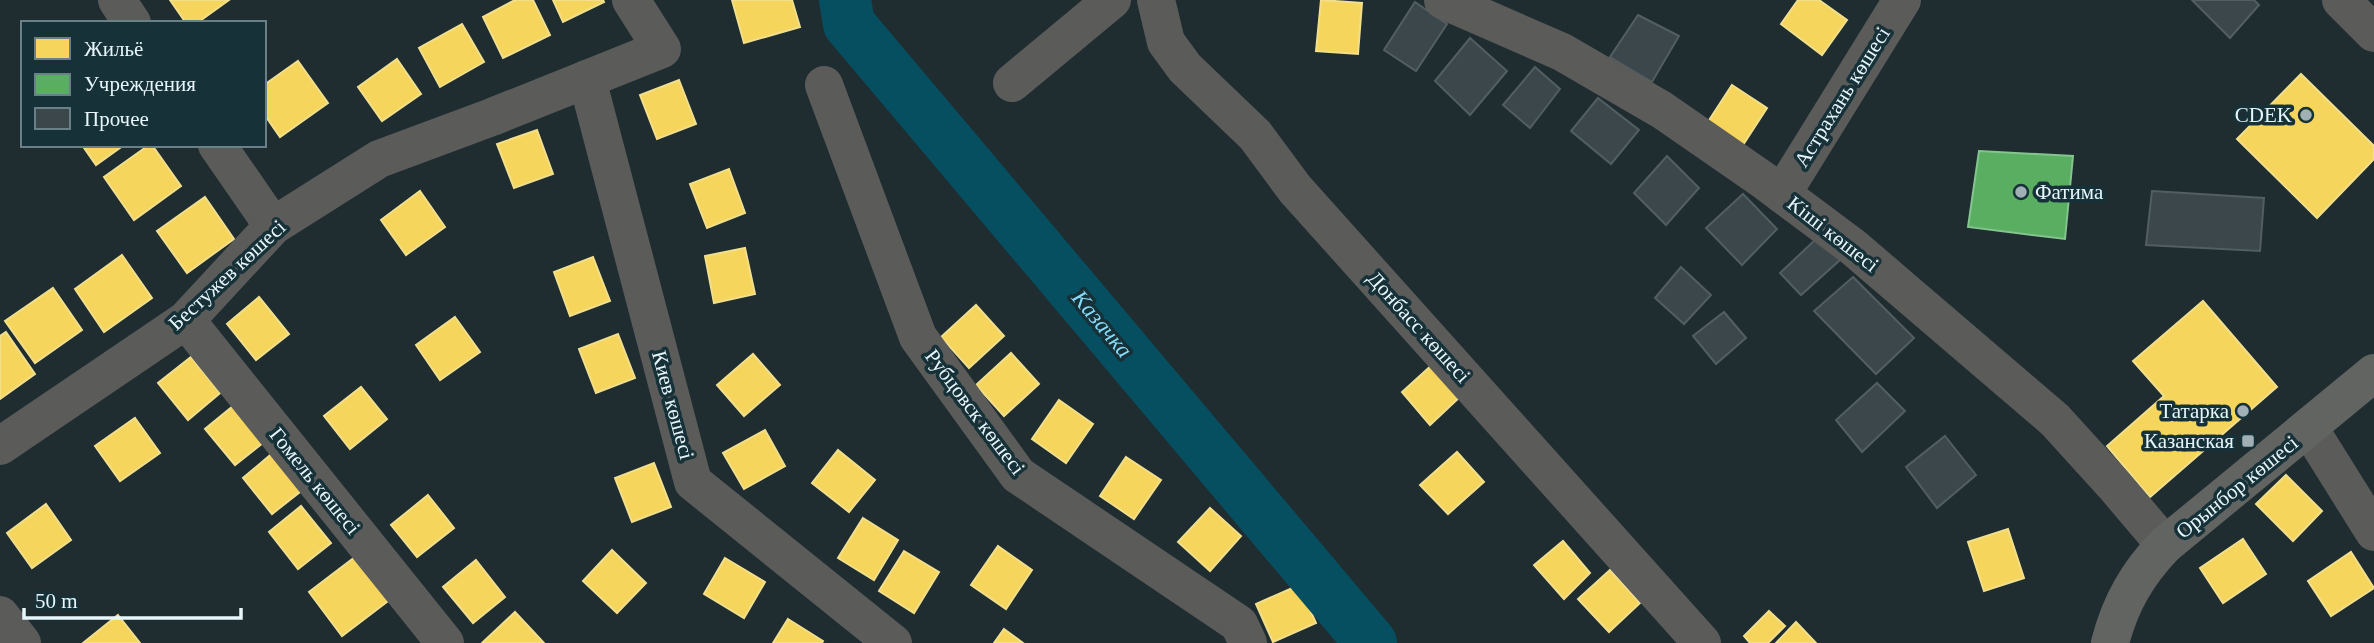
<svg xmlns="http://www.w3.org/2000/svg" width="2374" height="643" font-family="'Times New Roman',serif">
	<style>
		.homes { fill: #f6d55c; stroke: #f2df8c; stroke-width: 2 }
		.public { fill: #5aae61; stroke: #84c48f; stroke-width: 2 }
		.lines { fill: none; stroke-linecap: round; stroke-linejoin: round }
		.river { stroke: #064f61; stroke-width: 52 }
		.building { fill: #3b474a; stroke: #525e62; stroke-width: 2 }
		.minor { stroke: #5b5c5a; stroke-width: 38 }
		.major { stroke: #626462; stroke-width: 38 }
		.poi-dot { fill: #a1b0b4; stroke: #173139; stroke-width: 2.5 }
		.labels { text-anchor: middle; dominant-baseline: central; stroke-width: 7; stroke-linejoin: round; paint-order: stroke }
		.street-label { font-size: 21px; fill: #e7f6fb; stroke: #173139 }
		.poi-label { font-size: 21px; fill: #e7f6fb; stroke: #173139; text-anchor: end }
		.water-label { font-size: 23px; font-style: italic; fill: #85daf8; stroke: #173139 }
	</style>
	<rect width="100%" height="100%" fill="#1f2d31"/>
	<g class="homes">
		<path d="M170 0H229L197 23H186Z"/>
		<path d="M515 0H533L550 35 503 58 483 17Z"/>
		<path d="M553 0H603L604 2 563 22Z"/>
		<path d="M732 0H792L800 27 744 43Z"/>
		<path d="M1321 0 1362 3 1358 54 1316 51Z"/>
		<path d="M1798 0H1819L1847 20 1822 55 1781 24Z"/>
		<path d="M462 24 484 62 440 87 419 48Z"/>
		<path d="M397 59 421 94 382 121 358 87Z"/>
		<path d="M298 61 328 103 280 137 264 114V85Z"/>
		<path d="M2301 74 2374 146V159L2317 218 2237 139Z"/>
		<path d="M679 80 696 124 657 139 640 95Z"/>
		<path d="M1732 85 1767 108 1739 151 1704 128Z"/>
		<path d="M537 130 553 174 514 188 497 144Z"/>
		<path d="M82 145H124L96 165Z"/>
		<path d="M149 145H152L181 186 134 220 104 177Z"/>
		<path d="M729 169 745 213 707 228 690 184Z"/>
		<path d="M420 191 445 227 406 255 381 220Z"/>
		<path d="M205 197 234 239 187 273 157 231Z"/>
		<path d="M745 248 755 294 714 303 705 256Z"/>
		<path d="M122 255 152 298 104 332 75 289Z"/>
		<path d="M593 257 610 301 570 316 554 272Z"/>
		<path d="M53 288 82 330 35 363 5 321Z"/>
		<path d="M259 297 289 334 256 360 227 324Z"/>
		<path d="M2203 301 2277 387 2150 497 2107 446 2164 396 2133 361Z"/>
		<path d="M976 305 1004 336 969 368 941 337Z"/>
		<path d="M455 317 480 352 440 380 416 345Z"/>
		<path d="M6 332 35 374 0 399V336Z"/>
		<path d="M618 334 635 378 596 393 579 349Z"/>
		<path d="M1011 353 1039 384 1004 416 976 385Z"/>
		<path d="M753 354 780 385 744 416 717 385Z"/>
		<path d="M191 357 220 393 188 420 158 383Z"/>
		<path d="M1433 364 1462 395 1430 425 1402 392Z"/>
		<path d="M361 387 387 419 350 449 324 416Z"/>
		<path d="M1059 400 1093 424 1066 463 1032 439Z"/>
		<path d="M238 402 268 439 235 465 205 429Z"/>
		<path d="M135 418 160 453 120 481 95 446Z"/>
		<path d="M765 430 785 466 744 489 723 453Z"/>
		<path d="M838 450 875 480 849 512 812 483Z"/>
		<path d="M275 451 305 488 272 514 243 478Z"/>
		<path d="M1457 452 1484 482 1448 514 1420 485Z"/>
		<path d="M1126 457 1161 480 1134 519 1100 496Z"/>
		<path d="M654 463 671 507 632 522 615 478Z"/>
		<path d="M2286 475 2322 511 2293 541 2256 504Z"/>
		<path d="M428 495 454 528 417 557 391 525Z"/>
		<path d="M46 504 71 540 32 568 7 533Z"/>
		<path d="M301 506 331 543 298 569 269 532Z"/>
		<path d="M1210 508 1241 536 1210 571 1178 542Z"/>
		<path d="M863 518 898 540 874 580 838 558Z"/>
		<path d="M2008 529 2024 578 1984 591 1968 542Z"/>
		<path d="M2243 539 2266 574 2223 603 2200 568Z"/>
		<path d="M1563 541 1590 573 1564 599 1534 565Z"/>
		<path d="M998 546 1032 570 1006 609 971 585Z"/>
		<path d="M612 550 646 583 617 613 583 581Z"/>
		<path d="M904 551 939 572 914 613 879 591Z"/>
		<path d="M2351 552 2374 588 2331 616 2308 581Z"/>
		<path d="M359 554 392 598 342 636 309 592Z"/>
		<path d="M725 558 765 582 744 618 704 594Z"/>
		<path d="M476 560 505 597 473 623 443 587Z"/>
		<path d="M1610 570 1640 603 1609 632 1578 599Z"/>
		<path d="M1299 585 1316 623 1273 642 1256 604Z"/>
		<path d="M1769 611 1785 626 1768 643H1750L1744 636Z"/>
		<path d="M515 612 544 643H482Z"/>
		<path d="M118 615 140 643H83Z"/>
		<path d="M788 619 823 641 822 643H773Z"/>
		<path d="M1796 622 1816 643H1776Z"/>
		<path d="M1004 629 1023 643H994Z"/>
	</g>
	<path class="public" d="M1979 151 2073 156 2065 239 1968 227Z"/>
	<g class="lines">
		<path class="river" d="M845 0 849 24 1371 643"/>
	</g>
	<g class="building">
		<path d="M2192 0H2254L2259 5 2230 38Z"/>
		<path d="M1415 2 1447 24 1416 71 1384 50Z"/>
		<path d="M1638 15 1679 36 1652 82 1610 57Z"/>
		<path d="M1470 38 1507 71 1470 115 1435 81Z"/>
		<path d="M1535 67 1560 89 1530 128 1503 105Z"/>
		<path d="M1598 98 1639 130 1611 164 1571 131Z"/>
		<path d="M1667 156 1699 188 1666 225 1634 193Z"/>
		<path d="M2152 191 2264 198 2260 251 2146 245Z"/>
		<path d="M1743 194 1777 229 1742 265 1706 228Z"/>
		<path d="M1816 239 1840 260 1801 295 1780 273Z"/>
		<path d="M1681 267 1711 295 1684 324 1655 298Z"/>
		<path d="M1853 277 1914 338 1876 374 1814 311Z"/>
		<path d="M1724 312 1746 338 1716 364 1693 336Z"/>
		<path d="M1877 383 1905 411 1862 452 1836 420Z"/>
		<path d="M1945 436 1976 475 1937 508 1906 467Z"/>
	</g>
	<g class="lines">
		<g class="minor">
			<path d="M117 0 132 23"/>
			<path d="M1156 0 1166 42 1185 68 1255 135 1295 189 1702 643"/>
			<path d="M1443 0 1562 52 1662 110 1766 182 1853 247 2055 420 2115 486 2165 545"/>
			<path d="M2341 0 2374 33"/>
			<path d="M587 79 693 482 893 643"/>
			<path d="M1012 83 1112 0"/>
			<path d="M824 85 918 337 1018 475 1239 624 1248 643"/>
			<path d="M217 145 273 226"/>
			<path d="M1782 194 1902 0"/>
			<path d="M186 320 445 643"/>
			<path d="M2309 428 2374 532"/>
			<path d="M0 446 186 320 273 226 379 159 492 117 662 49 631 0"/>
			<path d="M0 615 22 643"/>
		</g>
		<path class="major" d="M2110 643C2120 604 2137 574 2165 545L2374 373"/>
	</g>
	<g class="poi-dot">
		<circle cx="2306" cy="115" r="7"/>
		<circle cx="2021" cy="192" r="7"/>
		<circle cx="2243" cy="411" r="7"/>
		<rect x="2241" y="434" width="14" height="14" rx="3.5"/>
	</g>
	<g class="labels">
		<g class="street-label">
			<text transform="translate(1842 97) rotate(-58)">Астрахань көшесі</text>
			<text transform="translate(1833 234) rotate(38)">Кіші көшесі</text>
			<text transform="translate(227 275) rotate(-43)">Бестужев көшесі</text>
			<text transform="translate(1419 327) rotate(48)">Донбасс көшесі</text>
			<text transform="translate(673 405) rotate(75)">Киев көшесі</text>
			<text transform="translate(975 412) rotate(53)">Рубцовск көшесі</text>
			<text transform="translate(315 481) rotate(51)">Гомель көшесі</text>
			<text transform="translate(2237 487) rotate(-39)">Орынбор көшесі</text>
		</g>
		<g class="poi-label">
			<text x="2292" y="115">CDEK</text>
			<text x="2035" y="192" text-anchor="start">Фатима</text>
			<text x="2229" y="411">Татарка</text>
			<text x="2234" y="441">Казанская</text>
		</g>
		<g class="water-label">
			<text transform="translate(1102 324) rotate(50)">Казачка</text>
		</g>
	</g>
	<rect x="21" y="21" width="245" height="126" fill="#173139" stroke="#6a8087" stroke-width="2"/>
	<rect x="35" y="38" width="35" height="21" fill="#f6d55c" stroke="#6a8087" stroke-width="2"/>
	<text x="84" y="56" font-size="21" fill="#e7f6fb">Жильё</text>
	<rect x="35" y="74" width="35" height="21" fill="#5aae61" stroke="#6a8087" stroke-width="2"/>
	<text x="84" y="91" font-size="21" fill="#e7f6fb">Учреждения</text>
	<rect x="35" y="108" width="35" height="21" fill="#3b474a" stroke="#6a8087" stroke-width="2"/>
	<text x="84" y="126" font-size="21" fill="#e7f6fb">Прочее</text>
	<path d="M24 608v10h217v-10" fill="none" stroke="#e7f6fb" stroke-width="3.5"/>
	<text x="35" y="608" font-size="21" fill="#e7f6fb" stroke="#173139" stroke-width="5" paint-order="stroke">50 m</text>
</svg>
